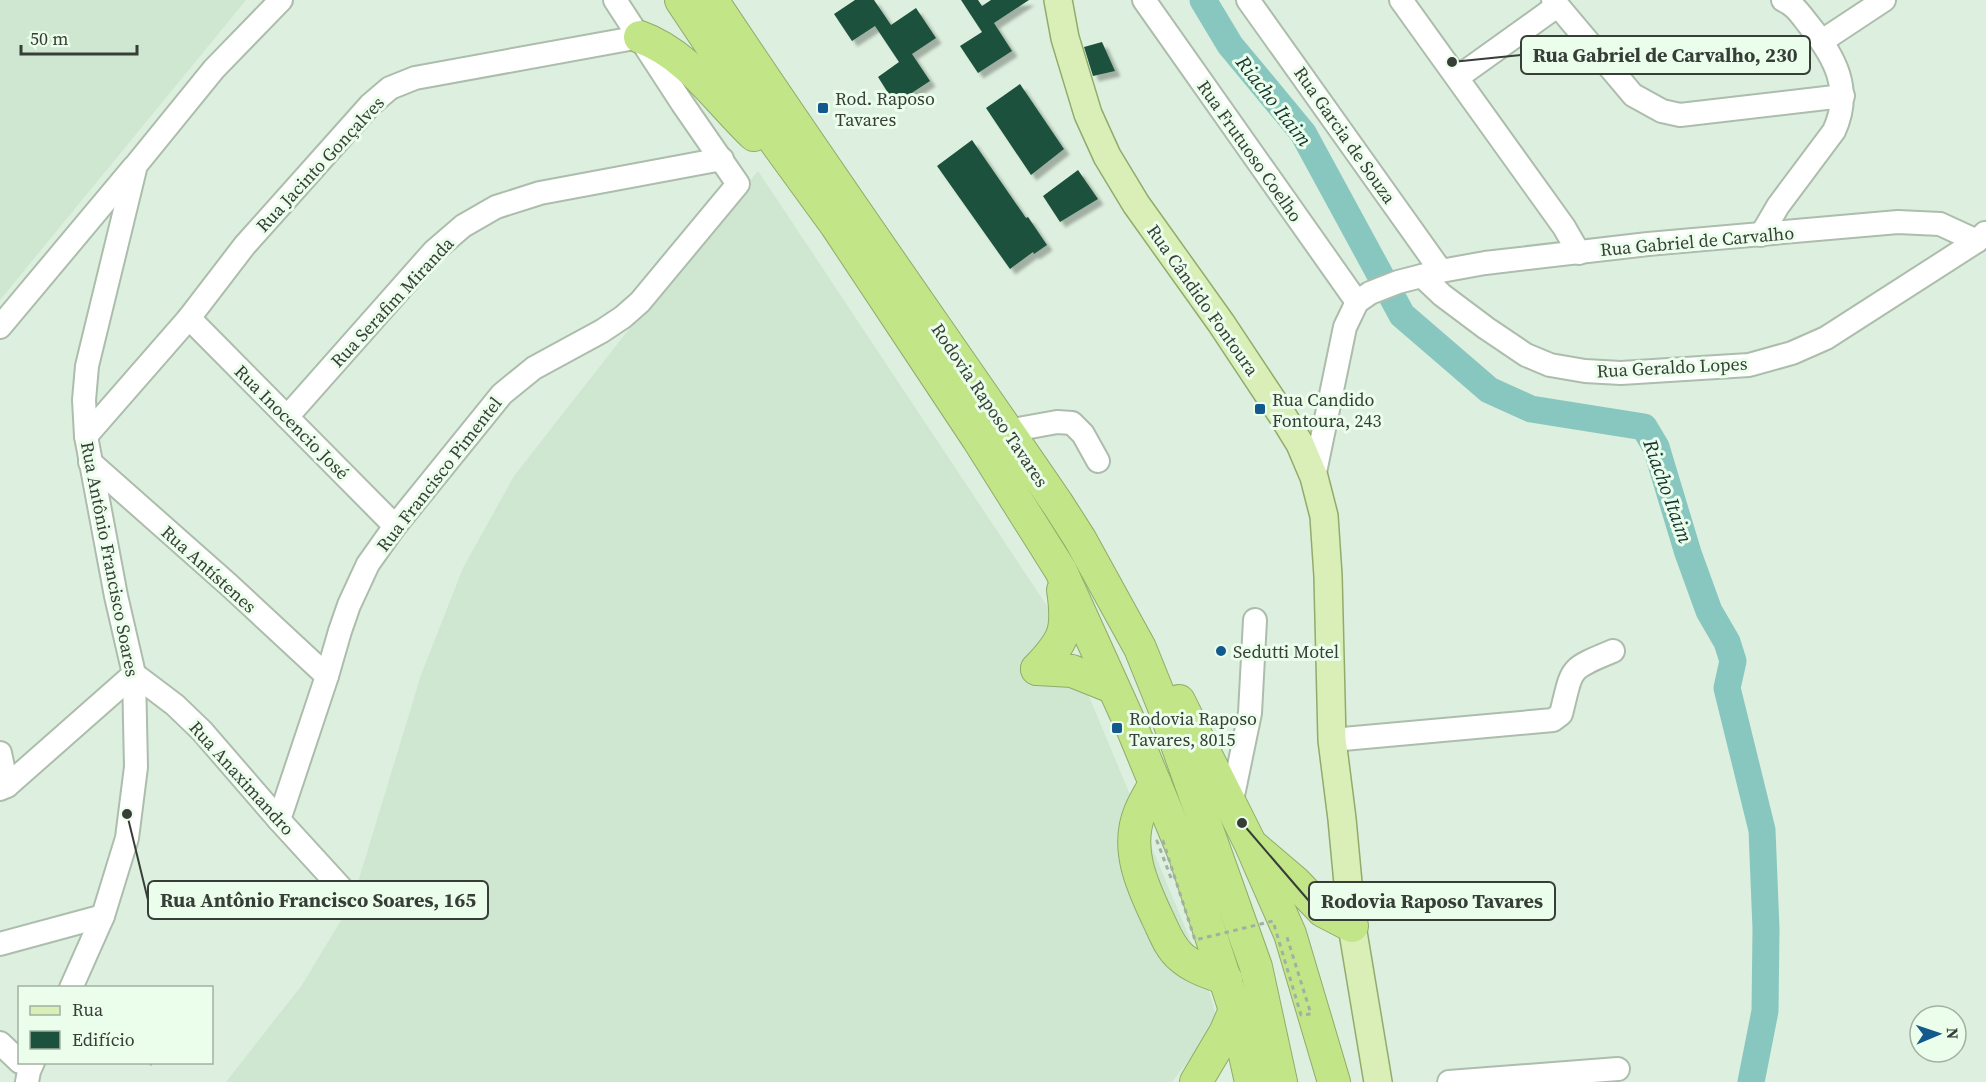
<svg xmlns="http://www.w3.org/2000/svg" width="1986" height="1082" font-family="'Source Serif 4',serif">
	<style>
		.built { fill: #cfe7d0 }
		.lines { fill: none; stroke-linecap: round; stroke-linejoin: round }
		.river { stroke: #88c7bf; stroke-width: 27 }
		.building { fill: #1c513e; filter: url(#shadow) }
		.minor-casing { stroke: #acbdac; stroke-width: 26 }
		.major-casing { stroke: #91ab6b; stroke-width: 30 }
		.highway-casing { stroke: #91ab6b; stroke-width: 34 }
		.path { stroke: #a2b0a3; stroke-width: 3; stroke-dasharray: 4.5 4.5; stroke-linecap: butt }
		.minor { stroke: #fff; stroke-width: 22 }
		.major { stroke: #daefb7; stroke-width: 27 }
		.highway { stroke: #c1e587; stroke-width: 32 }
		.path-bridge { stroke: #a2b0a3; stroke-width: 3; stroke-dasharray: 4.5 4.5; stroke-linecap: butt }
		.poi-dot { fill: #125a8e; stroke: #ebfdeb; stroke-width: 2 }
		.labels { text-anchor: middle; dominant-baseline: central; stroke-width: 6; stroke-linejoin: round; paint-order: stroke }
		.poi-label { font-size: 18px; fill: #373e37; stroke: #ebfdeb; text-anchor: start }
		.street-label { font-size: 18px; fill: #373e37; stroke: #ebfdeb }
		.water-label { font-size: 20px; font-style: italic; fill: #12322f; stroke: #ebfdeb }
		.leader { fill: none; stroke: #373e37; stroke-width: 2 }
		.callout-dot { fill: #373e37; stroke: #ebfdeb; stroke-width: 2 }
		.callout { fill: #ebfdeb; stroke: #373e37; stroke-width: 2 }
		.callout-label { font-size: 20px; text-anchor: middle; font-weight: bold; fill: #373e37 }
	</style>
	<defs>
		<filter id="shadow"><feDropShadow dx="5.5" dy="5.5" stdDeviation="1.5" flood-color="#0004"/></filter>
	</defs>
	<rect width="100%" height="100%" fill="#ddefde"/>
	<g class="built">
		<path d="M0 0H246L0 300Z"/>
		<path d="M758 171 1051 612 1093 706 1202 968 1218 1022 1172 1082H226L302 985 352 902 421 675 463 568 514 476 655 296Z"/>
	</g>
	<g class="lines">
		<path class="river" d="M1203 0 1230 45 1303 133 1402 315 1489 390 1531 409 1644 427 1656 447 1688 553 1709 611 1727 642 1733 661 1727 688 1762 830 1766 929 1765 1011 1751 1082"/>
	</g>
	<g class="building">
		<path d="M855 0H874L891 25 916 8 936 38 912 54 930 81 895 104 878 77 899 62 875 26 852 41 834 14Z"/>
		<path d="M961 0H978L982 6 991 0H1029L994 23 1012 51 978 73 960 46 982 32Z"/>
		<path d="M1102 42 1115 71 1093 76 1084 47Z"/>
		<path d="M1020 84 1064 149 1031 175 986 108Z"/>
		<path d="M972 140 1026 218 1028 217 1047 245 1034 254 1033 252 1010 269 937 166Z"/>
		<path d="M1078 170 1098 199 1060 222 1043 196Z"/>
	</g>
	<g class="lines">
		<g class="minor-casing">
			<g id="minor">
				<path d="M1144 0 1357 302"/>
				<path d="M1248 0 1441 271"/>
				<path d="M1401 0 1564 227 1579 253"/>
				<path d="M1553 0 1633 95 1662 111 1680 115 1843 96"/>
				<path d="M1822 41 1884 0"/>
				<path d="M1458 77 1557 6"/>
				<path d="M1761 235 1778 206 1834 131C1853 90 1835 57 1809 25 1801 15 1795 5 1783 0"/>
				<path d="M1422 276 1442 295 1486 328 1526 355 1550 365 1585 371 1621 373 1749 365 1792 353 1826 338 1977 241 1985 233"/>
				<path d="M189 318 395 526"/>
				<path d="M0 327 133 168"/>
				<path d="M287 417 434 251 463 226 496 207 540 193 722 159"/>
				<path d="M1008 431 1057 422 1072 423 1083 434 1098 461"/>
				<path d="M86 436 189 318 245 245 370 105 390 88 415 78 640 37"/>
				<path d="M90 462 229 585 327 676"/>
				<path d="M1314 477 1345 327 1357 302 1370 293 1398 282 1441 271 1485 263 1648 244 1898 222 1940 224 1977 241"/>
				<path d="M1332 740 1553 720 1561 714C1573 667 1567 670 1613 651"/>
				<path d="M0 753 7 786"/>
				<path d="M0 789 7 786 134 674 175 705 202 731 279 820 343 890"/>
				<path d="M1231 805 1250 713 1255 620"/>
				<path d="M279 820 327 676 340 631 349 605 368 564 395 526 502 394 534 368 602 331 623 317 640 302 738 184 682 103 615 0"/>
				<path d="M0 944 103 916"/>
				<path d="M71 988 103 916 127 838 136 767 134 674 116 596 86 436 84 400 87 366 136 165 214 69 281 0"/>
				<path d="M0 1043 20 1062"/>
				<path d="M27 1082 29 1071 33 1062"/>
				<path d="M1449 1082 1618 1069"/>
			</g>
		</g>
		<g class="major-casing">
			<path id="major" d="M1058 0 1065 38 1088 114 1107 156 1136 204 1221 323 1284 418 1300 444 1314 477 1324 516 1328 576 1332 740 1342 819 1352 926 1378 1082"/>
		</g>
		<g class="highway-casing">
			<g id="highway">
				<path d="M681 0 777 144 836 225 978 439 1061 571 1133 730 1185 856 1235 1010 1251 1082"/>
				<path d="M712 0C824 169 942 335 1057 503L1080 539 1140 648 1163 705 1256 967 1281 1082"/>
				<path d="M640 37C688 54 718 101 754 135"/>
				<path d="M1037 669C1065 640 1069 630 1063 590"/>
				<path d="M1037 669 1072 671 1112 687"/>
				<path d="M1179 701 1250 843 1290 934 1334 1082"/>
				<path d="M1155 783C1150 793 1144 802 1140 812 1125 848 1142 885 1157 917 1164 931 1169 947 1181 957 1193 968 1211 973 1226 979"/>
				<path d="M1255 848 1296 883 1323 911 1352 926"/>
				<path d="M1196 1082 1225 1033 1235 1010"/>
			</g>
		</g>
		<path class="path" d="M149 1062 152 1065"/>
		<use href="#minor" class="minor"/>
		<use href="#major" class="major"/>
		<use href="#highway" class="highway"/>
		<path class="path-bridge" d="M1171 878 1157 841H1163L1195 940 1273 921 1301 1015 1311 1014 1286 934"/>
	</g>
	<g class="poi-dot">
		<rect x="817" y="102" width="12" height="12" rx="3"/>
		<rect x="1254" y="403" width="12" height="12" rx="3"/>
		<circle cx="1221" cy="651" r="6"/>
		<rect x="1111" y="722" width="12" height="12" rx="3"/>
	</g>
	<g class="labels">
		<g class="poi-label">
			<text x="835" y="98">Rod. Raposo<tspan x="835" dy="21">Tavares</tspan></text>
			<text x="1272" y="399">Rua Candido<tspan x="1272" dy="21">Fontoura, 243</tspan></text>
			<text x="1233" y="651">Sedutti Motel</text>
			<text x="1129" y="718">Rodovia Raposo<tspan x="1129" dy="21">Tavares, 8015</tspan></text>
		</g>
		<g class="street-label">
			<text transform="translate(1345 135) rotate(55)">Rua Garcia de Souza</text>
			<text transform="translate(1250 151) rotate(55)">Rua Frutuoso Coelho</text>
			<text transform="translate(320 164) rotate(-47)">Rua Jacinto Gonçalves</text>
			<text transform="translate(1697 241) rotate(-5)">Rua Gabriel de Carvalho</text>
			<text transform="translate(1203 300) rotate(55)">Rua Cândido Fontoura</text>
			<text transform="translate(392 302) rotate(-47)">Rua Serafim Miranda</text>
			<text transform="translate(1672 367) rotate(-3)">Rua Geraldo Lopes</text>
			<text transform="translate(990 405) rotate(56)">Rodovia Raposo Tavares</text>
			<text transform="translate(292 422) rotate(45)">Rua Inocencio José</text>
			<text transform="translate(439 474) rotate(-52)">Rua Francisco Pimentel</text>
			<text transform="translate(110 559) rotate(79)">Rua Antônio Francisco Soares</text>
			<text transform="translate(209 569) rotate(42)">Rua Antístenes</text>
			<text transform="translate(242 778) rotate(48)">Rua Anaximandro</text>
		</g>
		<g class="water-label">
			<text transform="translate(1274 101) rotate(52)">Riacho Itaim</text>
			<text transform="translate(1668 491) rotate(70)">Riacho Itaim</text>
		</g>
	</g>
	<path class="leader" d="M1452 62L1521 55M127 814L148 900M1242 823L1309 901"/>
	<g class="callout-dot">
		<circle cx="1452" cy="62" r="6"/>
		<circle cx="127" cy="814" r="6"/>
		<circle cx="1242" cy="823" r="6"/>
	</g>
	<g class="callout">
		<rect x="1521" y="36" width="289" height="38" rx="6"/>
		<rect x="148" y="881" width="340" height="38" rx="6"/>
		<rect x="1309" y="882" width="246" height="38" rx="6"/>
	</g>
	<g class="callout-label">
		<text x="1665" y="62">Rua Gabriel de Carvalho, 230</text>
		<text x="318" y="907">Rua Antônio Francisco Soares, 165</text>
		<text x="1432" y="908">Rodovia Raposo Tavares</text>
	</g>
	<rect x="18" y="986" width="195" height="78" fill="#ebfdeb" stroke="#a3b1a3" stroke-width="1.5"/>
	<rect x="30" y="1006" width="30" height="9" fill="#daefb7" stroke="#a3b1a3" stroke-width="1.5"/>
	<text x="72" y="1016" font-size="18" fill="#373e37">Rua</text>
	<rect x="30" y="1031" width="30" height="18" fill="#1c513e" stroke="#a3b1a3" stroke-width="1.5"/>
	<text x="72" y="1046" font-size="18" fill="#373e37">Edifício</text>
	<g transform="translate(1938 1034) rotate(88)"><circle r="28" fill="#ebfdeb" stroke="#a3b1a3" stroke-width="1.5"/>
	<path d="M0-4.5L10 22L0 15L-10 22Z" fill="#125a8e"/>
	<text y="-9" font-size="16" font-weight="bold" text-anchor="middle" fill="#373e37">N</text>
	</g>
	<path d="M21 45v9h116v-9" fill="none" stroke="#373e37" stroke-width="3"/>
	<text x="30" y="45" font-size="18" fill="#373e37" stroke="#ebfdeb" stroke-width="4.5" paint-order="stroke">50 m</text>
</svg>
